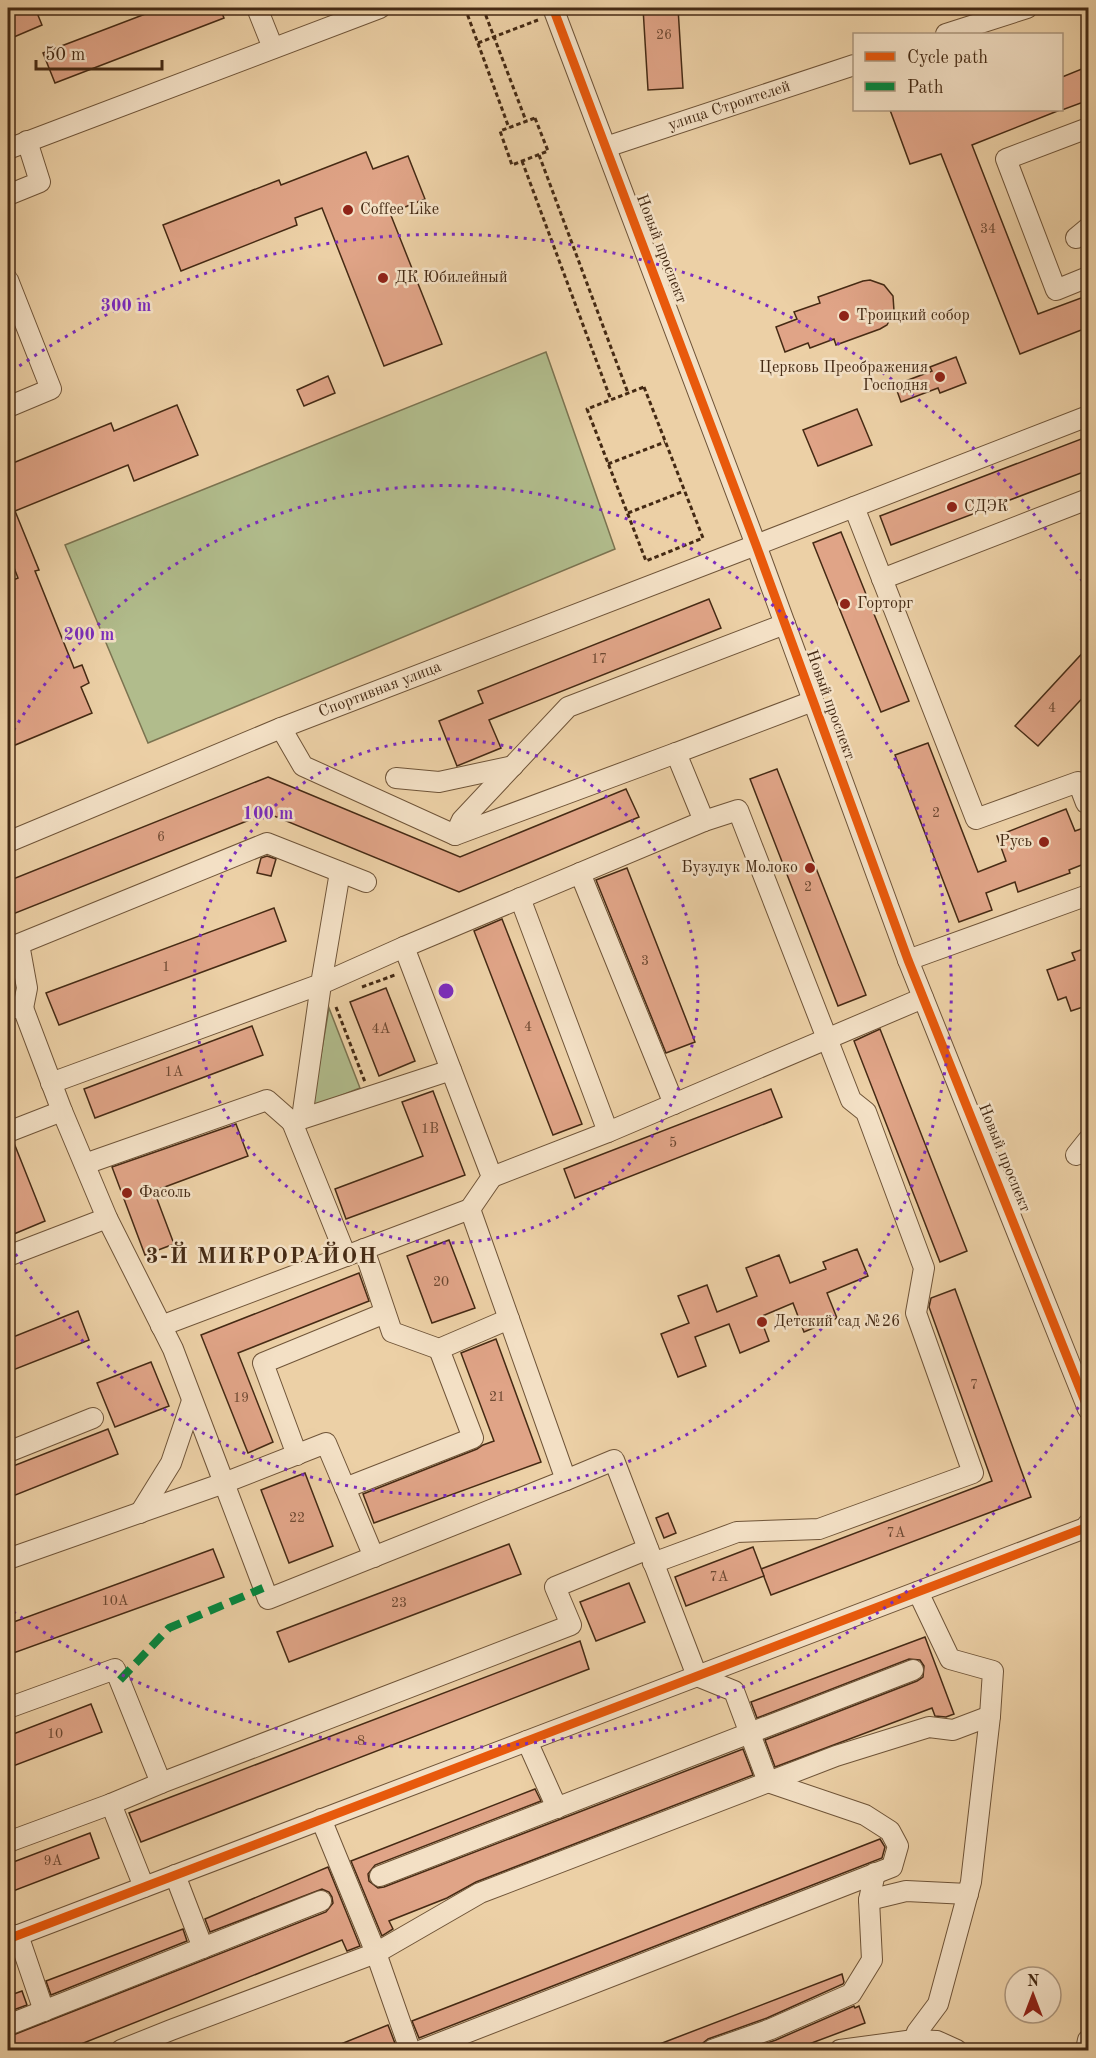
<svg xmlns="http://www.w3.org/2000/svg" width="1096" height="2058" font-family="'Old Standard TT',serif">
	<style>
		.green { fill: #b1bc8c; stroke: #7b7350; stroke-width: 1.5 }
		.building { fill: #e0a487; stroke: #452a14; stroke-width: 1.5 }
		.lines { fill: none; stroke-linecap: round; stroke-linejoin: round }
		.minor-casing { stroke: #6f5438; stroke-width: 22 }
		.path { stroke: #452a14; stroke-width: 3; stroke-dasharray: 4.5 3; stroke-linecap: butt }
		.minor { stroke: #f3e0c5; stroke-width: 20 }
		.quiet { stroke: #00873e; stroke-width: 8; stroke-dasharray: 15 8; stroke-linecap: butt }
		.cycleway-casing { stroke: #f3e0c5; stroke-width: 13 }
		.cycleway { stroke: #e8590c; stroke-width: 9 }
		.ring { fill: none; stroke: #7b2cbf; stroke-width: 3; stroke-dasharray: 3 6 }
		.poi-dot { fill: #8f2418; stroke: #f3e0c5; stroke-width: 2 }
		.labels { text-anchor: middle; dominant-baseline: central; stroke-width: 5; stroke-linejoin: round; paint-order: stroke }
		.number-label { font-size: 14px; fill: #6c4831 }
		.street-label { font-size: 16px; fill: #452a14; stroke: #f3e0c5 }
		.poi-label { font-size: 16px; fill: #452a14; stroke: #f3e0c5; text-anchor: start }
		.district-label { font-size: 22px; font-weight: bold; letter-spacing: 1.5px; fill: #452a14; stroke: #f3e0c5 }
		.centre { fill: #7b2cbf; stroke: #f3e0c5; stroke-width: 3 }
		.ring-label { font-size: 18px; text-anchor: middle; font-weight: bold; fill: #7b2cbf; stroke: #f3e0c5; stroke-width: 5; stroke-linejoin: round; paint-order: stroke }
	</style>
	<rect width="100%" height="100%" fill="#ecd0a6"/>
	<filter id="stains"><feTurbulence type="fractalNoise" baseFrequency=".00333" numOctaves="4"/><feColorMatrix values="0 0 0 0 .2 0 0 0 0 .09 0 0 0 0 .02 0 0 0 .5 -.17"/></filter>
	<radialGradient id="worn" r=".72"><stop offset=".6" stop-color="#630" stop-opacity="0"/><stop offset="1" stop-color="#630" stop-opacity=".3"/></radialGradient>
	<g class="green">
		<path d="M546 352 615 549 148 743 65 545Z"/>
		<path d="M329 1008 360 1088 312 1107Z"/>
	</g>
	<g class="building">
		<path d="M8 8H35L42 25 14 37 8 20Z"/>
		<path d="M161 8H220L224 18 55 83 43 53Z"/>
		<path d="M643 8H678L683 88 648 90Z"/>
		<path d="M1089 66V100L1062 110V77Z"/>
		<path d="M890 110H1060L972 145 1038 314 1089 295V327L1020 354 941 154 910 164Z"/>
		<path d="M366 152 373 169 408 156 425 199 390 213 442 344 384 366 322 208 295 218 297 225 181 271 163 225 279 180 281 185Z"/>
		<path d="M870 280 884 285 893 296 894 311 887 325 880 329 836 345 834 339 810 348 808 343 785 352 776 327 797 319 794 312 820 303 818 297 863 281Z"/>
		<path d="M956 357 966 383 940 393 938 388 901 402 895 385 932 371 930 367Z"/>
		<path d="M328 376 335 393 304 406 297 390Z"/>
		<path d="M177 405 198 455 134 481 128 465 15 511 39 570 35 571 74 668 82 665 89 683 81 687 92 713 8 748V582L18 578 8 552V465L111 423 114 431Z"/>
		<path d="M857 409 872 445 818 466 803 430Z"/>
		<path d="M1089 436V470L891 545 880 516Z"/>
		<path d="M841 532 909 701 881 712 813 543Z"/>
		<path d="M709 599 721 628 489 720 501 748 457 766 439 721 483 703 478 691Z"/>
		<path d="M1089 646V691L1038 746 1015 726Z"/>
		<path d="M928 743 978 872 1006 861 997 836 1066 809 1075 831 1089 826V862L1069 870 1070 873 1018 892 1015 882 986 893 992 910 959 922 895 755Z"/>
		<path d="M777 769 866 995 838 1006 750 779Z"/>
		<path d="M268 777 460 857 626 789 639 817 459 892 267 813 8 916V881Z"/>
		<path d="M267 856 276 859 271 876 257 873 261 858Z"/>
		<path d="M627 868 695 1042 666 1053 596 880Z"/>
		<path d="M274 908 286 941 59 1025 46 993Z"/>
		<path d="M502 919 582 1124 553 1135 474 931Z"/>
		<path d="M1089 947V1005L1071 1011 1066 997 1058 1000 1047 970 1075 960 1072 953Z"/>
		<path d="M386 988 415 1061 379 1076 350 1002Z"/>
		<path d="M252 1026 263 1055 95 1118 84 1089Z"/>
		<path d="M880 1029 967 1251 940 1262 854 1041Z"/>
		<path d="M771 1089 782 1117 575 1198 564 1169Z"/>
		<path d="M433 1091 465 1175 346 1219 335 1189 423 1156 402 1102Z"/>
		<path d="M236 1124 248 1156 154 1191 174 1244 145 1255 112 1167Z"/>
		<path d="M14 1143 45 1221 14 1234 8 1217V1144Z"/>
		<path d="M449 1240 475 1308 432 1323 407 1256Z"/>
		<path d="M857 1249 868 1276 827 1293 837 1318 804 1332 793 1303 760 1317 769 1341 740 1353 729 1324 695 1337 706 1366 678 1377 661 1334 689 1323 678 1296 707 1285 717 1312 757 1296 746 1268 779 1255 790 1283 826 1269 823 1262Z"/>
		<path d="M359 1273 369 1301 238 1353 273 1442 248 1453 201 1335Z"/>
		<path d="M955 1289 1031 1497 771 1595 761 1569 992 1481 929 1307 931 1298Z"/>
		<path d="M78 1311 89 1340 8 1372V1339Z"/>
		<path d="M496 1339 541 1462 374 1523 363 1494 477 1449 483 1445 494 1441 461 1353Z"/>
		<path d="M151 1362 169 1406 115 1427 97 1383Z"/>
		<path d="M108 1429 118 1454 8 1498V1468Z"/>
		<path d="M305 1473 333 1546 289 1563 261 1490Z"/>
		<path d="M668 1513 676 1533 664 1538 656 1518Z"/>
		<path d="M509 1544 521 1574 289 1662 277 1632Z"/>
		<path d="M753 1547 764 1576 686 1606 675 1577Z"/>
		<path d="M213 1549 224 1577 8 1655V1624Z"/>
		<path d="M629 1583 645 1622 596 1641 580 1602Z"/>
		<path d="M925 1637 954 1714 946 1717 935 1716 932 1708 775 1767 765 1740 917 1681 923 1677 924 1666 920 1660 909 1659 757 1718 751 1702Z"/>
		<path d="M580 1641 589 1669 141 1842 129 1813Z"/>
		<path d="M91 1704 102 1732 8 1768V1736Z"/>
		<path d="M743 1749 753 1775 476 1882 447 1898 389 1921 393 1929 382 1936 351 1861 535 1789 541 1801 375 1865 368 1874 369 1881 378 1888 384 1887Z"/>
		<path d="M90 1833 99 1858 8 1893V1864Z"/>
		<path d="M880 1839 885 1847 882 1858 419 2038 412 2021Z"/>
		<path d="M328 1867 360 1946 347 1951 342 1940 66 2050H8V2037L326 1912 333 1903 332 1897 329 1892 322 1889 210 1932 205 1919Z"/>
		<path d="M183 1929 187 1941 51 1995 46 1981Z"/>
		<path d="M842 1974 844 1982 843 1984 767 2018 708 2039 703 2043 700 2050H644Z"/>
		<path d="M22 1991 27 2005 8 2012V1996Z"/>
		<path d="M854 2006 855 2008 859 2006 865 2023 793 2050H746L776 2040Z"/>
		<path d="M388 2025 396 2046 385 2050H326Z"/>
	</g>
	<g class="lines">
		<g class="minor-casing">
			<g id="minor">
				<path d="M257 8 273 48"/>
				<path d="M553 8 756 545 908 960 1088 1409"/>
				<path d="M946 34 1027 8"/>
				<path d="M1088 128 1006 159 1056 290 1088 277"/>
				<path id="s1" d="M606 147 854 65"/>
				<path d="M8 149 380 8"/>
				<path d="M8 195 40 182 27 141"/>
				<path d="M1076 238 1088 228"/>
				<path d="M8 280 51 389 8 407"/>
				<path d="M854 507 976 819 1078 782 1086 803 1088 802"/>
				<path d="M882 579 1088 499"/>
				<path d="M281 728 303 766 455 835"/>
				<path d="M676 753 455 835 462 820 568 707 785 624"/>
				<path d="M396 778 439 782 513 766"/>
				<path id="s2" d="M8 842 281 728 756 545 1088 416"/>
				<path d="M580 873 674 1104"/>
				<path d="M520 898 608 1132"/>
				<path d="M908 960 1088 895"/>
				<path d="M8 1008H23L62 1111 107 1218 173 1349 224 1483 8 1559"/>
				<path d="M23 1008 27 988 19 944 267 843 366 882"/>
				<path d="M51 1083 321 984 340 872"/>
				<path d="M302 1118 321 984 404 947"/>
				<path d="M8 1132 62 1111"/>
				<path d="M1076 1155 1088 1140"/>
				<path d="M85 1164 267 1100 292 1122"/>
				<path d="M492 1177 608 1132 923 998"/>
				<path d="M364 1249 392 1332 439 1349 509 1319"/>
				<path d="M8 1256 107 1218"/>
				<path d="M346 1256 292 1122 451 1070"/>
				<path d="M161 1326 470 1209"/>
				<path d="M439 1349 473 1438 345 1488 326 1443 224 1483 268 1599 566 1480"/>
				<path d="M8 1452 93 1418"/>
				<path d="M297 1455 263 1363 385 1313"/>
				<path d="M345 1488 374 1557"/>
				<path d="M140 1513 171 1463 192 1401"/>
				<path d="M653 1563 737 1532 819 1529 973 1473 916 1313 924 1268 866 1112 851 1100 738 810 704 821"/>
				<path d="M8 1708 115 1669 161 1783 111 1804 144 1887"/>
				<path d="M527 1741 557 1808"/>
				<path d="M161 1783 571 1625 555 1587 648 1549"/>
				<path d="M321 1819 376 1953 410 2050"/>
				<path d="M8 1842 111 1804"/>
				<path d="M175 1875 203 1948"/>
				<path d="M380 1876 913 1670"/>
				<path d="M869 1900 906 1891 968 1894"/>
				<path d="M18 1935 44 2011"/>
				<path d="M8 1939 1085 1528 1088 1524"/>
				<path d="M8 2025 321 1901"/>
				<path d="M121 2050 171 2030 376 1953 480 1893 836 1756 929 1727 953 1730 990 1716"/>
				<path d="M422 2050 892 1867 898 1846 890 1831 865 1815 768 1782 734 1691 697 1676 614 1460 566 1480 470 1209 492 1177 404 947 704 821 676 753 813 701"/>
				<path d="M712 2050 771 2029 851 1994 872 1960 869 1900 875 1873"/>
				<path d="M840 2050 914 2040 937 2041 957 2050"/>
				<path d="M910 2050 917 2032 938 2004 971 1882 990 1716 993 1671 950 1659 918 1592"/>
				<path d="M1086 2050 1088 2040"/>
			</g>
		</g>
		<g class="path">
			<path d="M465 8 509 128"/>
			<path d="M483 8 526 121"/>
			<path d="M478 43 538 20"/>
			<path d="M535 118 548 151 512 165 500 131Z"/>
			<path d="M539 155 628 393"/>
			<path d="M522 161 611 400"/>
			<path d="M644 387 703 538 646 561 587 409Z"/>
			<path d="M608 464 665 442"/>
			<path d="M628 513 684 491"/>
			<path d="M362 987 395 975"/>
			<path d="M336 1007 365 1082"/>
		</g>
		<use href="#minor" class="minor"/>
		<path class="quiet" d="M120 1680 169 1628 263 1588"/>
		<g class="cycleway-casing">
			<g id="cycleway">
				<path d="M553 8 756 545 908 960 1088 1409"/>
				<path d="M8 1939 1085 1528 1088 1524"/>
			</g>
		</g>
		<use href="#cycleway" class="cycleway"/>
	</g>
	<g class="ring">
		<circle cx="446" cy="991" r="252"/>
		<path d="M9 738A505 505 0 1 1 9 1243"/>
		<path d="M1088 1392A757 757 0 0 1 12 1611M12 371A757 757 0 0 1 1088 590"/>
	</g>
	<g class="poi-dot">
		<circle cx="348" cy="210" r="6"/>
		<circle cx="383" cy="278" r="6"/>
		<circle cx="844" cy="316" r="6"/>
		<circle cx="940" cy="377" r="6"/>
		<circle cx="952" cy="507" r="6"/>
		<circle cx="845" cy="604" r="6"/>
		<circle cx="1044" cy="842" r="6"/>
		<circle cx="810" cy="868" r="6"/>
		<circle cx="127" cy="1193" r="6"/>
		<circle cx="762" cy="1322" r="6"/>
	</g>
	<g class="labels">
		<g class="number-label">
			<text x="664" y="35">26</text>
			<text x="988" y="229">34</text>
			<text x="599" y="659">17</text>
			<text x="1052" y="708">4</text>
			<text x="936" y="813">2</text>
			<text x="161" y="837">6</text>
			<text x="808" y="887">2</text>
			<text x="645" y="961">3</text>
			<text x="166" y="967">1</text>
			<text x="528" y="1027">4</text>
			<text x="381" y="1029">4А</text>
			<text x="174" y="1072">1А</text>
			<text x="430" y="1129">1В</text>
			<text x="673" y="1143">5</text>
			<text x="441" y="1282">20</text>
			<text x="974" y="1385">7</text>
			<text x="497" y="1397">21</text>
			<text x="241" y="1398">19</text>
			<text x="297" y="1518">22</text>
			<text x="896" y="1533">7А</text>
			<text x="719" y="1577">7А</text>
			<text x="115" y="1601">10А</text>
			<text x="399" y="1603">23</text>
			<text x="55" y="1734">10</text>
			<text x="361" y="1741">8</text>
			<text x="53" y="1861">9А</text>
		</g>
		<g class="street-label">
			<text stroke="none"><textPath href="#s1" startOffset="130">улица Строителей</textPath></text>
			<text transform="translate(661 249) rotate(69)">Новый проспект</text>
			<text stroke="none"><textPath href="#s2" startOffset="402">Спортивная улица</textPath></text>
			<text transform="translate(830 705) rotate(70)">Новый проспект</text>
			<text transform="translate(1004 1158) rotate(68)">Новый проспект</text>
		</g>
		<g class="poi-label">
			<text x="360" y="210">Coffee Like</text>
			<text x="395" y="278">ДК Юбилейный</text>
			<text x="856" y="316">Троицкий собор</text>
			<text x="928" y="368" text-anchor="end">Церковь Преображения<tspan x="928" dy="18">Господня</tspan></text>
			<text x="964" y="507">СДЭК</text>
			<text x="857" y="604">Горторг</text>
			<text x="1032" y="842" text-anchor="end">Русь</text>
			<text x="798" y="868" text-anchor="end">Бузулук Молоко</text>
			<text x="139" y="1193">Фасоль</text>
			<text x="774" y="1322">Детский сад №26</text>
		</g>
		<g class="district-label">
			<text x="262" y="1257">3-Й МИКРОРАЙОН</text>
		</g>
	</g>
	<circle cx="446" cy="991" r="9" class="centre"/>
	<g class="ring-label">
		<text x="126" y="311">300 m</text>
		<text x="89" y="640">200 m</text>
		<text x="268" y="819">100 m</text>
	</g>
	<rect width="1096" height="2058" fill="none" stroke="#ecd0a6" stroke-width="30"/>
	<rect x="9" y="9" width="1078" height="2040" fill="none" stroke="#452a14" stroke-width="3"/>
	<rect x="15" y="15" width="1066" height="2028" fill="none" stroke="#452a14" stroke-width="1.5"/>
	<rect x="853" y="33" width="210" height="78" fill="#f3e0c5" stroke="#ad977e" stroke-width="1.5"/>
	<rect x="865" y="52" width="30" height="9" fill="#e8590c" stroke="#ad977e" stroke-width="1.5"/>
	<text x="907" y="63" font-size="18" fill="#452a14">Cycle path</text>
	<rect x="865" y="82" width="30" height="9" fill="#00873e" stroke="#ad977e" stroke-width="1.5"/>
	<text x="907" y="93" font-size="18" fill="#452a14">Path</text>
	<g transform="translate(1033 1995)"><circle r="28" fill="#f3e0c5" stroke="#ad977e" stroke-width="1.5"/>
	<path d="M0-4.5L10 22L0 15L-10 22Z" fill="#8f2418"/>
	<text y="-9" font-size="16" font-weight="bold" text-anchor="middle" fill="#452a14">N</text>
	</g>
	<path d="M36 60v9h126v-9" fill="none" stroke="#452a14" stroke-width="3"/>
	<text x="45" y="60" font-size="18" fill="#452a14" stroke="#f3e0c5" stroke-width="4.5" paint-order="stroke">50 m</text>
	<rect width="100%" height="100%" filter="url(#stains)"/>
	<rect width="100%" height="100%" fill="url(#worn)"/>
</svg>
